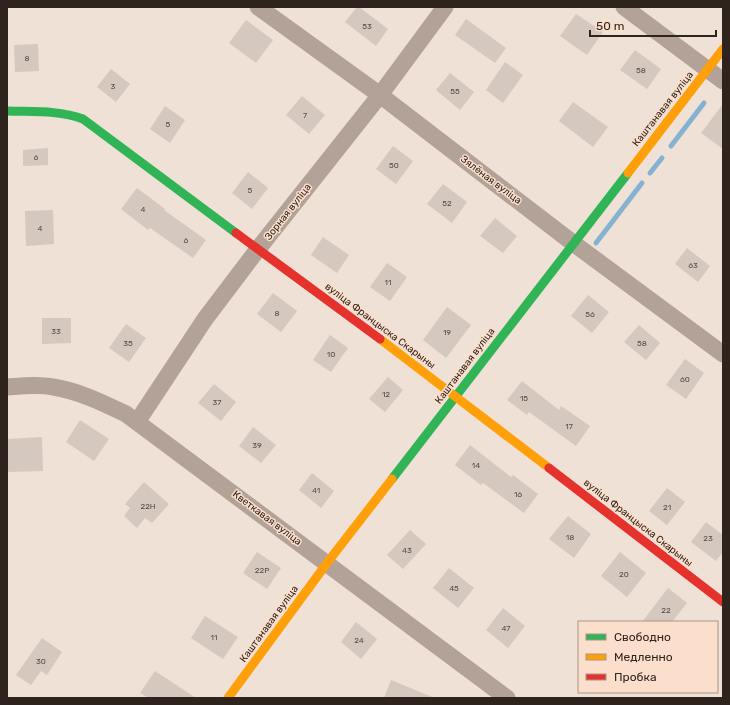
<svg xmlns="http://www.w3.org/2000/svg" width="730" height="705" font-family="Rubik,sans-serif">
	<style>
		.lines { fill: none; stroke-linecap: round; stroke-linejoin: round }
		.stream { stroke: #86b2d2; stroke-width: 5 }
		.building { fill: #d4c8bf }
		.street { stroke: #b2a297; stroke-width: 17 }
		.fast { stroke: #30b455; stroke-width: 9 }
		.slow { stroke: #ff9f0a; stroke-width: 9 }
		.jam { stroke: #e5322d; stroke-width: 9 }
		.labels { text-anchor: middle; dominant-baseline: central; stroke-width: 3; stroke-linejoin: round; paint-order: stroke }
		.number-label { font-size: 8px; fill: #584d46 }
		.street-label { font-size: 10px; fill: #2f241d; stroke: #fbdfcc }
	</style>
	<rect width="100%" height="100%" fill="#f0e1d6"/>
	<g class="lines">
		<g class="stream">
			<path d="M671 146 704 103"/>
			<path d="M650 173 662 158"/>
			<path d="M596 243 642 183"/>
		</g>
	</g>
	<g class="building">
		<path d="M357 7H359L388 29 376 46 345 22Z"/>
		<path d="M576 14 603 32 587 55 560 36Z"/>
		<path d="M466 19 506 48 495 63 455 35Z"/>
		<path d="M246 20 273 40 256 63 229 43Z"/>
		<path d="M38 44 39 71 15 72 14 45Z"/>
		<path d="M635 50 661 69 647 89 620 70Z"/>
		<path d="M505 62 523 75 503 103 486 90Z"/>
		<path d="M111 69 130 84 116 102 97 87Z"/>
		<path d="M450 73 474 92 460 110 436 90Z"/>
		<path d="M302 96 325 115 309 134 286 115Z"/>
		<path d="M573 102 608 127 593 147 559 121Z"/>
		<path d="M723 104V149L701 133Z"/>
		<path d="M165 106 185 120 170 143 150 129Z"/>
		<path d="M393 146 413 161 396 184 376 169Z"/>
		<path d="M48 148V165L23 166V150Z"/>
		<path d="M248 172 268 188 252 209 232 193Z"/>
		<path d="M443 184 467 202 452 223 427 204Z"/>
		<path d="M137 188 165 209 164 210 206 240 193 258 150 228 148 230 121 209Z"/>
		<path d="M53 210 54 244 26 246 25 211Z"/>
		<path d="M495 218 517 236 503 253 480 236Z"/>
		<path d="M323 237 349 255 337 273 311 255Z"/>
		<path d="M687 248 710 266 698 282 675 264Z"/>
		<path d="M387 263 407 277 390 301 370 287Z"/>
		<path d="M273 293 297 311 281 332 257 314Z"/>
		<path d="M588 295 609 312 592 333 571 316Z"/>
		<path d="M447 307 471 325 446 358 423 340Z"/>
		<path d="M42 318H71V343L42 344Z"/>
		<path d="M126 324 146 338 129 362 109 348Z"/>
		<path d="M639 325 660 343 646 360 624 342Z"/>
		<path d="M330 335 348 348 331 372 313 360Z"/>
		<path d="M685 359 704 373 686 399 666 385Z"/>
		<path d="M388 377 403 390 385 412 369 399Z"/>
		<path d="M522 381 559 410 561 406 590 426 576 446 529 412 527 415 507 400Z"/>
		<path d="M214 384 236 402 221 421 198 403Z"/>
		<path d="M80 420 109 439 94 461 66 442Z"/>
		<path d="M253 427 276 445 261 463 239 446Z"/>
		<path d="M42 437 43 471 7 472V439Z"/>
		<path d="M470 445 511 477 513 475 538 494 524 513 483 483 481 485 455 465Z"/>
		<path d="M312 473 334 491 321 508 299 490Z"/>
		<path d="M144 482 169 504 152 523 145 518 137 528 124 516 130 508 125 504Z"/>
		<path d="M667 488 685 502 667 525 649 511Z"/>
		<path d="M568 516 591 534 574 558 549 539Z"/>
		<path d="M706 522 723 535V552L716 561 691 542Z"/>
		<path d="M410 530 426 544 403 569 387 555Z"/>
		<path d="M257 552 281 568 267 589 243 573Z"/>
		<path d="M620 552 646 573 627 597 601 576Z"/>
		<path d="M449 568 474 588 458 608 433 588Z"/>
		<path d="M668 588 687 603 672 622H642Z"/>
		<path d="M503 608 525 626 508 648 486 630Z"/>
		<path d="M205 616 238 637 223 659 191 638Z"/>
		<path d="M356 622 377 639 361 659 341 642Z"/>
		<path d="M42 638 62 652 47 675 41 671 31 685 16 675Z"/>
		<path d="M155 671 196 698H149L140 693Z"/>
		<path d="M391 680 435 698H384Z"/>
	</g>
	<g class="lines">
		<g class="street">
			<path d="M258 7 380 95 573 243 723 354"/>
			<path d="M624 7 723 81"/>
			<path d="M7 387C22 386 38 384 53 387 79 391 103 403 126 414L507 698"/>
			<path d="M137 422 205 319 258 249 380 95 445 7"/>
		</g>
		<g class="fast">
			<path d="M7 111C33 112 58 110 83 119L236 233"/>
			<path d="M392 479 628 173"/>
		</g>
		<g class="slow">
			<path d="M628 173 723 49"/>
			<path d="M380 339 549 468"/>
			<path d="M228 698 327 563 392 479"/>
		</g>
		<g class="jam">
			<path d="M236 233 380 339"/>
			<path d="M549 468 723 602"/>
		</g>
	</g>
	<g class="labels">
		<g class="number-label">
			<text x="367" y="26">53</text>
			<text x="27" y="58">8</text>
			<text x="641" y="70">58</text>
			<text x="113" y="86">3</text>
			<text x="455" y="91">55</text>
			<text x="305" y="115">7</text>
			<text x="168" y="124">5</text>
			<text x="36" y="157">6</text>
			<text x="394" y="165">50</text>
			<text x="250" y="190">5</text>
			<text x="447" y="203">52</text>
			<text x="143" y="209">4</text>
			<text x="40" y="228">4</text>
			<text x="186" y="240">6</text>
			<text x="693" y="265">63</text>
			<text x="388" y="282">11</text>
			<text x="277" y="313">8</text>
			<text x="590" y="314">56</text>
			<text x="56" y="331">33</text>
			<text x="447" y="332">19</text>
			<text x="128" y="343">35</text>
			<text x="642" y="343">58</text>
			<text x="331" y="354">10</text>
			<text x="685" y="379">60</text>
			<text x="386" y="394">12</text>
			<text x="524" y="398">15</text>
			<text x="217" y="402">37</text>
			<text x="569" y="426">17</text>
			<text x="257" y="445">39</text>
			<text x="476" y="465">14</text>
			<text x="316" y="490">41</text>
			<text x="518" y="494">16</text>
			<text x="148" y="506">22Н</text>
			<text x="667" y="507">21</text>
			<text x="570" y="537">18</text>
			<text x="708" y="538">23</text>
			<text x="407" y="550">43</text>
			<text x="262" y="570">22Р</text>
			<text x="624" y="574">20</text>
			<text x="454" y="588">45</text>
			<text x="666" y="610">22</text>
			<text x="506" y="628">47</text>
			<text x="214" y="637">11</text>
			<text x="359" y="640">24</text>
			<text x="41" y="661">30</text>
		</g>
		<g class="street-label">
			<text transform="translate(663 109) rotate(-52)">Каштанавая вуліца</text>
			<text transform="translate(491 180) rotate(37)">Зялёная вуліца</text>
			<text transform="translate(288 212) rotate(-52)">Зорная вуліца</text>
			<text transform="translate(380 326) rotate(37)">вуліца Францыска Скарыны</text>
			<text transform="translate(465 366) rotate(-53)">Каштанавая вуліца</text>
			<text transform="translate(267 518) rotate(37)">Кветкавая вуліца</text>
			<text transform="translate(638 523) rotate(38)">вуліца Францыска Скарыны</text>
			<text transform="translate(269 624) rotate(-54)">Каштанавая вуліца</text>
		</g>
	</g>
	<rect width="730" height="705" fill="none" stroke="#2f241d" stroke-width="16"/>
	<rect x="578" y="621" width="140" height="72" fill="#fbdfcc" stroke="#a99486"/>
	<rect x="586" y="634" width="20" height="6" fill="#30b455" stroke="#a99486"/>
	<text x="614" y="641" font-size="12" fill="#2f241d">Свободно</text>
	<rect x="586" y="654" width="20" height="6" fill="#ff9f0a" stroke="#a99486"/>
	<text x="614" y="661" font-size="12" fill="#2f241d">Медленно</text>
	<rect x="586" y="674" width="20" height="6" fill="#e5322d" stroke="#a99486"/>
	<text x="614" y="681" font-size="12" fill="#2f241d">Пробка</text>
	<path d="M590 30v6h126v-6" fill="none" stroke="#2f241d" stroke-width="2"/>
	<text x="596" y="30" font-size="12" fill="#2f241d" stroke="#fbdfcc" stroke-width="3" paint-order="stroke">50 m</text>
</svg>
